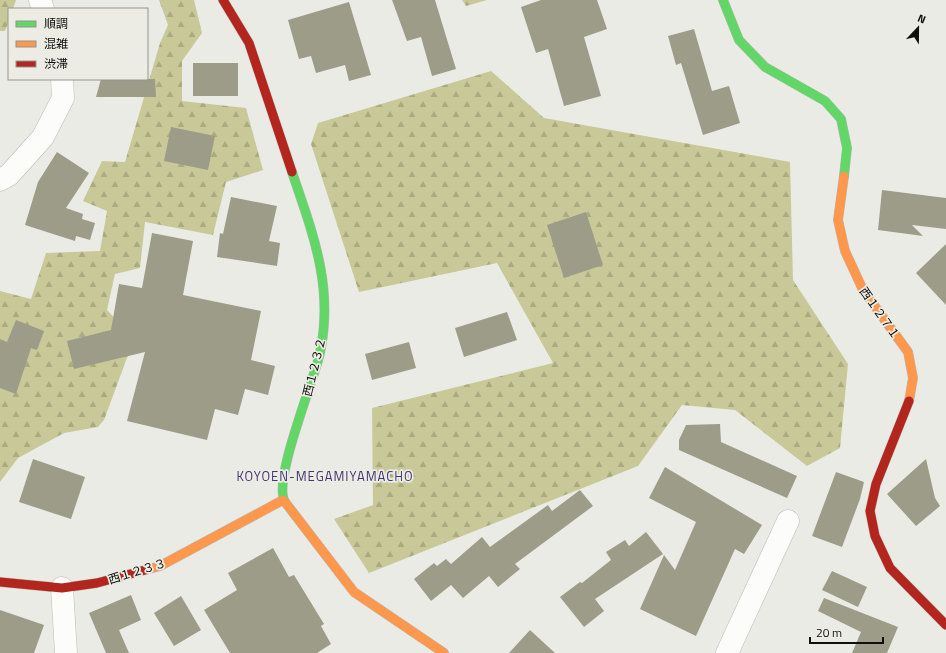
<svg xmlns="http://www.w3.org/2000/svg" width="946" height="653" font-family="'Titillium Web','Noto Sans JP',sans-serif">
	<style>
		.forest { fill: url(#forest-firs) }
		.building { fill: #9c9c88 }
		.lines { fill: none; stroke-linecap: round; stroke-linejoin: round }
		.street-casing { stroke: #babab7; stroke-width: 23 }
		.fast-casing { stroke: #babab7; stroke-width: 10 }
		.slow-casing { stroke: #babab7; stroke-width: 10 }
		.jam-casing { stroke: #babab7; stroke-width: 10 }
		.street { stroke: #fcfcfb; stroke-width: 22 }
		.fast { stroke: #63d668; stroke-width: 9 }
		.slow { stroke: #ff974d; stroke-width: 9 }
		.jam { stroke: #b3261e; stroke-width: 9 }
		.labels { text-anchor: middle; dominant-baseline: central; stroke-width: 3.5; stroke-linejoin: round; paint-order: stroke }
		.street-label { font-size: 12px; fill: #0f100d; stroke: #ecece5 }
		.neighbourhood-label { font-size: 13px; letter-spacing: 1px; fill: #3f3572; stroke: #ecece5 }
	</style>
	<defs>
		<pattern id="forest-firs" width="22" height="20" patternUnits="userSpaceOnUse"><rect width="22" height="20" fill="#c9c898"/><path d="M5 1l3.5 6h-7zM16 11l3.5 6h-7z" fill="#abab82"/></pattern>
	</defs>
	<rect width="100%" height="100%" fill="#ebebe6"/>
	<g class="forest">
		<path d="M0 0H16L13 9H9V21L5 31H0Z"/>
		<path d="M159 0H194L202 33 182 61V101L246 108 263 170 226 182 213 235 145 222 140 268 115 274 107 310 134 339 104 420 98 427 64 433 18 458 0 482V291L31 299 46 253 100 251 107 211 83 201 102 161 125 162 160 43 168 25Z"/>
		<path d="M462 0H487L466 6Z"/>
		<path d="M491 71 544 118 790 162 793 280 848 364 840 448 807 466 735 410 682 405 638 466 369 573 334 519 373 505 372 408 553 363 497 263 359 292 311 144 318 123Z"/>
	</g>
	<g class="building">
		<path d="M392 0H435L456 69 432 76 421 37 407 41Z"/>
		<path d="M541 0H597L607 29 584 37 601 96 564 106 548 49 536 53 521 7Z"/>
		<path d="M349 2 371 75 349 81 345 65 316 73 311 56 299 59 288 20Z"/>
		<path d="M694 29 712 91 729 86 740 123 703 135 681 63 676 65 668 36Z"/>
		<rect x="193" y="63" width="45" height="33"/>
		<path d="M101 79H155L156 97H96Z"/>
		<path d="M171 127 215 136 208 170 164 161Z"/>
		<path d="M57 152 89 173 66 208 83 214 82 219 95 223 90 240 76 236 75 241 25 225 38 182Z"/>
		<path d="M882 190 946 198V229L912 225 923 236 878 230Z"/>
		<path d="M231 197 277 206 269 241 280 243 277 266 217 257 220 233 223 234Z"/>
		<path d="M586 212 603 265 564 278 547 225Z"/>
		<path d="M152 233 193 241 183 295 261 311 251 360 275 366 268 395 245 389 238 415 215 409 207 440 127 421 145 352 74 369 67 341 111 330 119 284 142 288Z"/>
		<path d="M946 244V305L916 273Z"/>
		<path d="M507 312 517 340 464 357 455 328Z"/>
		<path d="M16 320 44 331 37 350 31 348 16 394 0 388V339L7 342Z"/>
		<path d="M409 342 416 368 372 380 365 354Z"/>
		<path d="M720 424 721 442 797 476 787 498 679 450V440L686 425Z"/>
		<path d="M33 459 85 477 71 519 19 502Z"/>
		<path d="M926 459 935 498 940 506 916 526 887 494Z"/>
		<path d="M665 467 762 525 744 554 735 549 696 636 640 609 664 555 675 570 696 522 649 498Z"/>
		<path d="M836 472 864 482 860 499 842 547 812 536Z"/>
		<path d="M580 490 593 506 515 564 520 569 498 587 489 576 463 598 451 585 431 601 414 579 434 563 437 566 446 559 451 564 482 537 490 547 548 505 552 511Z"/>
		<path d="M646 532 663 554 595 599 604 611 584 627 560 597 580 582 582 583 611 560 606 552 625 540 629 546Z"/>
		<path d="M273 548 289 577 294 575 324 624 321 626 331 644 317 653H230L204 610 237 590 228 573Z"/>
		<path d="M832 571 867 587 858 607 822 590Z"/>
		<path d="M131 595 141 620 119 630 129 653H106L89 613Z"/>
		<path d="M181 596 201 630 174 646 154 613Z"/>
		<path d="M824 598 898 627 887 653H852L861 632 818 611Z"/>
		<path d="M0 610 44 625 34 653H0Z"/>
		<path d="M530 630 555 653H509Z"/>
	</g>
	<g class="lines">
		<g class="street-casing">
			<g id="street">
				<path d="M40 0 43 9"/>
				<path d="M0 180 9 175 43 137 63 98 62 79"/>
				<path d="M62 588 66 653"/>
				<path d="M727 653 788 521"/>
			</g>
		</g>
		<g class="fast-casing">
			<g id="fast">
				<path d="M723 0 739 40 765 67 825 101 841 119 847 148 844 176"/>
				<path d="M285 502C272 481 314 381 320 353 334 287 313 234 292 172"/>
			</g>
		</g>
		<g class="slow-casing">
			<g id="slow">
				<path d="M844 176 838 220 845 251 863 290 908 352 913 378 909 401"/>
				<path d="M285 502 354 592 444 653"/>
				<path d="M145 570 160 566 283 500"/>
			</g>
		</g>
		<g class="jam-casing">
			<g id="jam">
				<path d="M223 0 249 43 292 172"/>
				<path d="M909 401 876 484 870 511 875 536 890 568 946 625"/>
				<path d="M0 582 62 588 97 583 145 570"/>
			</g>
		</g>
		<use href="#street" class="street"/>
		<use href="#fast" class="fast"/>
		<use href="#slow" class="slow"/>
		<use href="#jam" class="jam"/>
	</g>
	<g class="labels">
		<g class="street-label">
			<text transform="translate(880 313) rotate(55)">西１２７１</text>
			<text transform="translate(314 367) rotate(-76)">西１２３２</text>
			<text transform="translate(137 571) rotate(-17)">西１２３３</text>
		</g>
		<g class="neighbourhood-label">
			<text x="325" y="476">KOYOEN-MEGAMIYAMACHO</text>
		</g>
	</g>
	<rect x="8" y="8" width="140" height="72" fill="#ecece5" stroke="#94948f"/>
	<rect x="16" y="21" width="20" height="6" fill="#63d668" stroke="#94948f"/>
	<text x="44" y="28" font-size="12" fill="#0f100d">順調</text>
	<rect x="16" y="41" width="20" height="6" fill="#ff974d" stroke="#94948f"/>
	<text x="44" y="48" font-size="12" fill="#0f100d">混雑</text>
	<rect x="16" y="61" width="20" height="6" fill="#b3261e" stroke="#94948f"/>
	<text x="44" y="68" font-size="12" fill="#0f100d">渋滞</text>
	<g transform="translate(918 28) rotate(22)" stroke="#ecece5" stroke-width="3" paint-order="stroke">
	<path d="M0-3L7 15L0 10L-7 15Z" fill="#0f100d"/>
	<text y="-6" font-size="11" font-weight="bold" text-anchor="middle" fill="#0f100d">N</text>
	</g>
	<path d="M810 637v6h73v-6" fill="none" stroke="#0f100d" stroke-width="2"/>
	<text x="816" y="637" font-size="12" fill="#0f100d" stroke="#ecece5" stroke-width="3" paint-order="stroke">20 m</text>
</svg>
